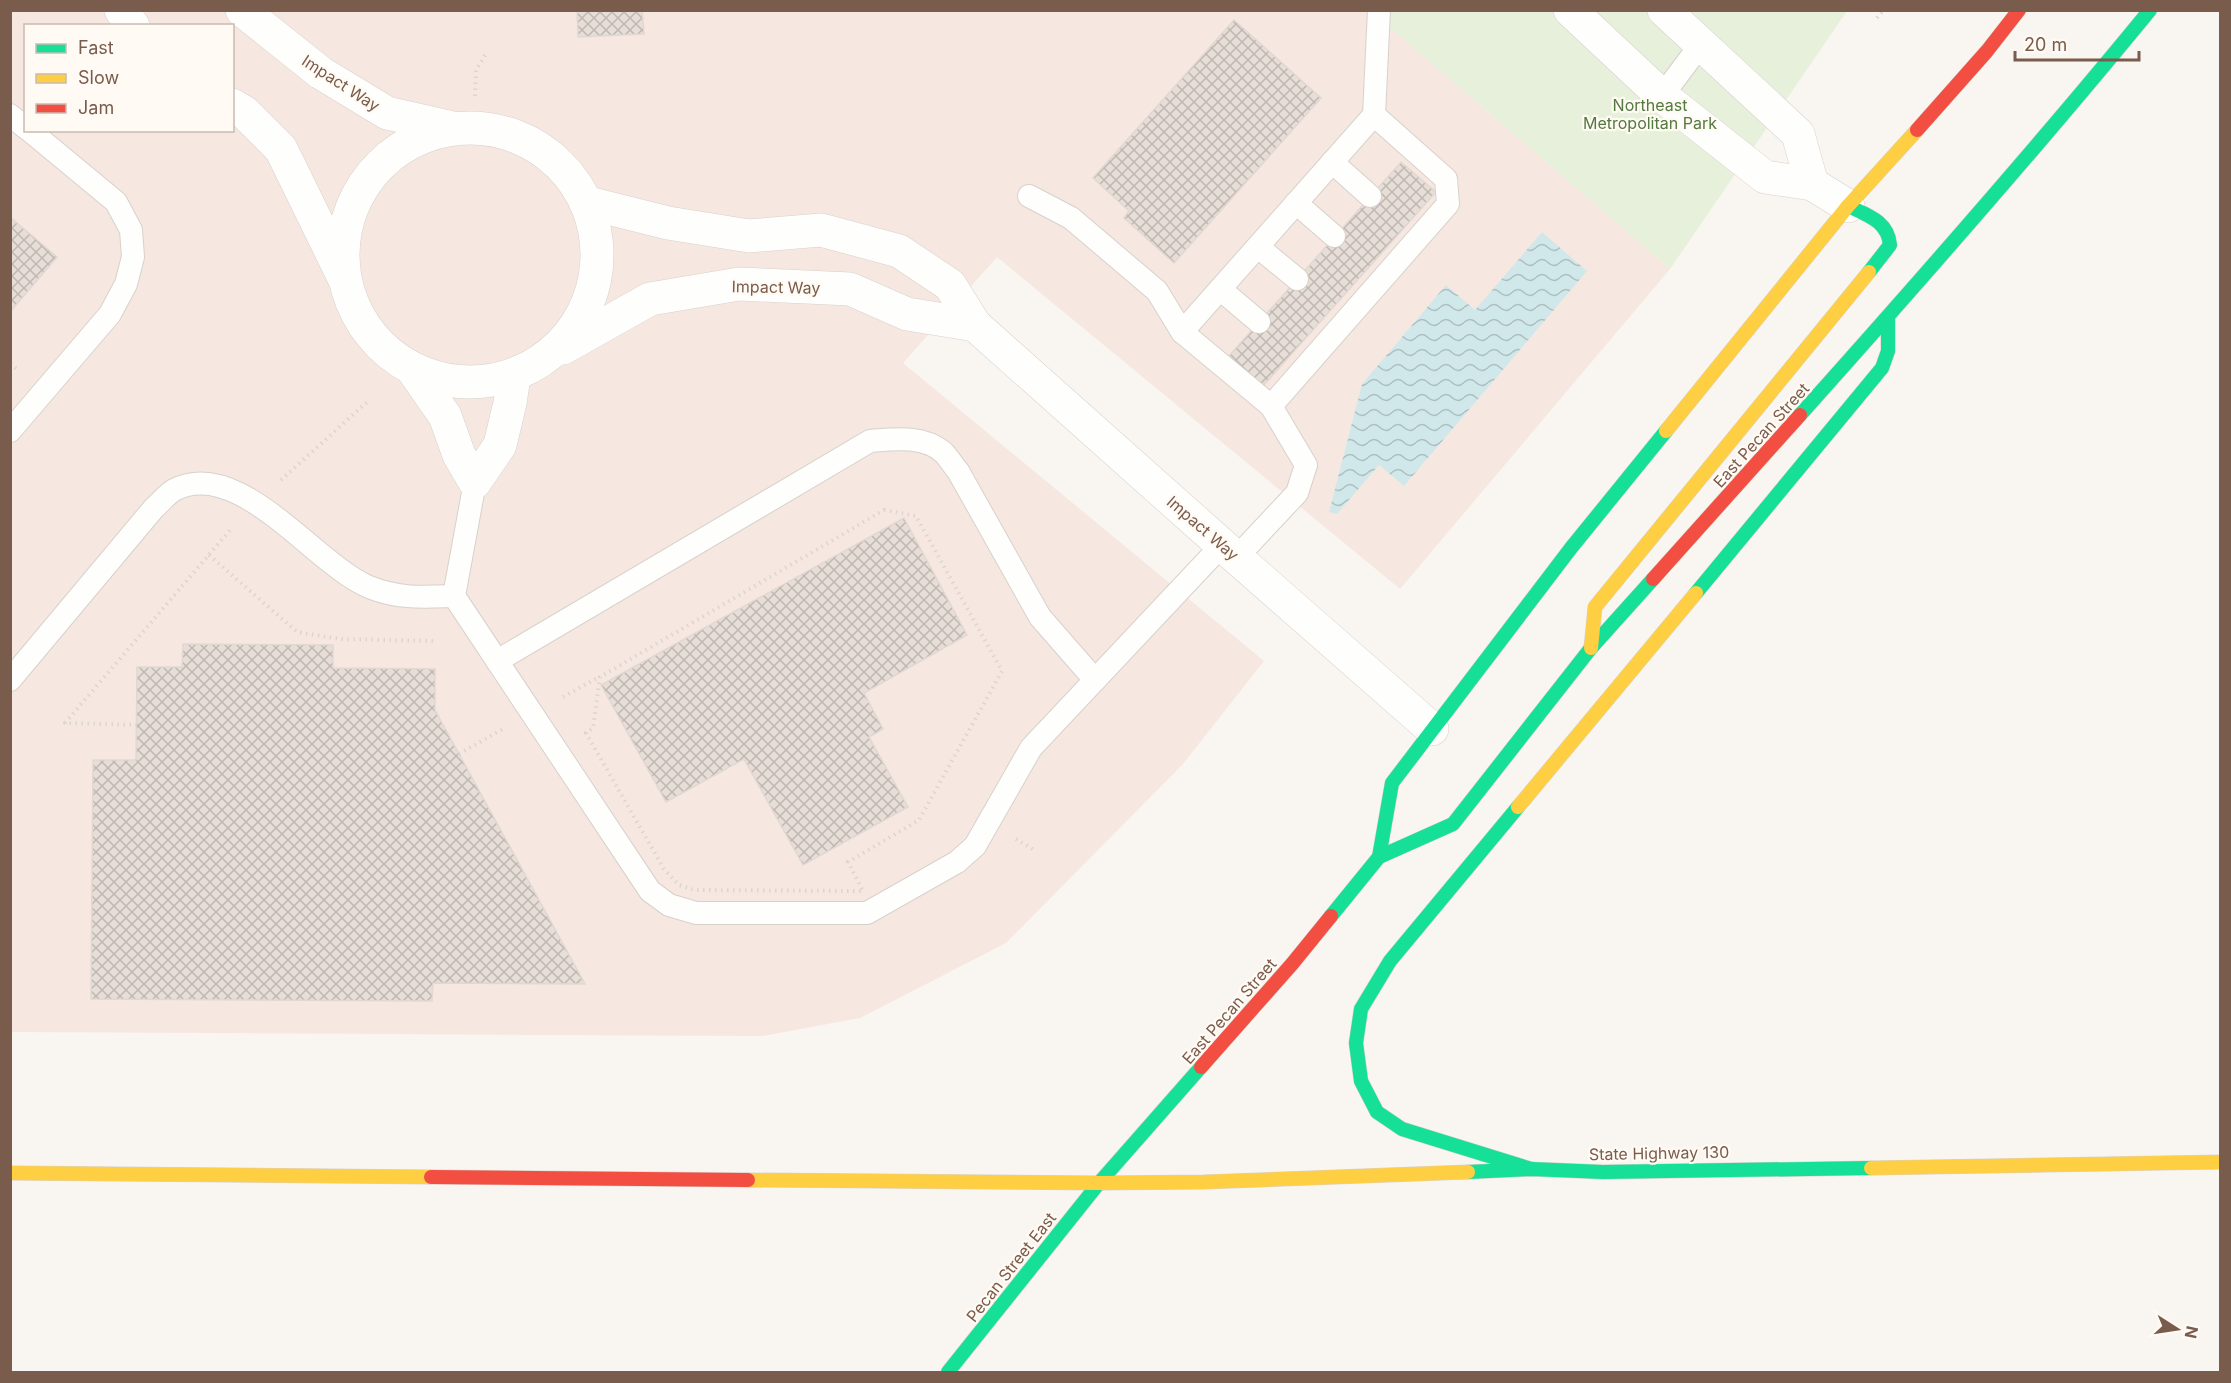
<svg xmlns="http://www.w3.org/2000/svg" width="2231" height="1383" font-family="Inter,sans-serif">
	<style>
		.commercial { fill: #f6e8e1; fill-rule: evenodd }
		.green { fill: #e7f0db }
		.water { fill: url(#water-waves) }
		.building { fill: url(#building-cross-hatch); stroke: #e2d8d2; stroke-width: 1.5 }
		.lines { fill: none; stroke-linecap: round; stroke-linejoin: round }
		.lane-casing { stroke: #d7d1cb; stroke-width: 24 }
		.street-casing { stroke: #d7d1cb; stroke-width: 34 }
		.fast-casing { stroke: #d9d2cb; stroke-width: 15 }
		.slow-casing { stroke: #d9d2cb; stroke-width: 15 }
		.jam-casing { stroke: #d9d2cb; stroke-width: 15 }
		.path { stroke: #dcd5d0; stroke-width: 4; stroke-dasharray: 1.5 4.5; stroke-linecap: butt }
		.lane { stroke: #fefefd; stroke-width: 22 }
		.street { stroke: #fefefd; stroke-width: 33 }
		.fast { stroke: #16e098; stroke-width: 14 }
		.slow { stroke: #ffcf43; stroke-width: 14 }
		.jam { stroke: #f24e42; stroke-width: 14 }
		.labels { text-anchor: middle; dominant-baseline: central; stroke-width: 4.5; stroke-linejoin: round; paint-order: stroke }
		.street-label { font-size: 16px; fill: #7a5c4d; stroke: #fffaf3 }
		.park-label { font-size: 16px; fill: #537a41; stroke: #fffaf3 }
	</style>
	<defs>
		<pattern id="water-waves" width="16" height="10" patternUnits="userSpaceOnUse" patternTransform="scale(1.5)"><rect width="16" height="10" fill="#d0e8ea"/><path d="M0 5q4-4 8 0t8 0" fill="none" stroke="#aebfc0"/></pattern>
		<pattern id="building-cross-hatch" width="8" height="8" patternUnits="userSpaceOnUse" patternTransform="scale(1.5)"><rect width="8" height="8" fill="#e6ded7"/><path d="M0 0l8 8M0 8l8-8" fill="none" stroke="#bfb7b1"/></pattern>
	</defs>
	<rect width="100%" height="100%" fill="#f9f5f0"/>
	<path class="commercial" d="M11 11H1371L1670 269 1400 589 997 257 903 363 1264 661 1183 764 1006 943 860 1018 763 1036 11 1032ZM26 26H232V130H26Z"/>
	<path class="green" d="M1371 11H1847L1670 269Z"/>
	<path class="water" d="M1542 232 1587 271 1404 486 1379 465 1337 514 1329 512 1362 384 1446 285 1475 310Z"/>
	<g class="building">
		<path d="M577 10H642L644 34 578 37Z"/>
		<path d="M1234 20 1321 98 1174 263 1124 218 1129 211 1093 178Z"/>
		<path d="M1401 162 1436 192 1263 386 1229 356Z"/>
		<path d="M10 217 57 257 10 312Z"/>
		<path d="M904 518 967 635 864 693 883 729 869 737 908 807 803 865 744 759 666 802 601 685Z"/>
		<path d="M183 644 333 645V668L435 669V710L585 984 433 983 432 1001 91 999 93 760H136L137 667H182Z"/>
	</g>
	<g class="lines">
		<g class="lane-casing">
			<g id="lane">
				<path d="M1662 96 1701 44"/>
				<path d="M10 115 26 128"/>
				<path d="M1332 162 1370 196"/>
				<path d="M1029 196 1071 218 1157 291 1182 332 1374 115 1379 10"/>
				<path d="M1296 203 1334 236"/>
				<path d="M1258 247 1297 279"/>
				<path d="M1220 289 1259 322"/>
				<path d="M1182 332 1271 406 1448 204 1446 179 1374 115"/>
				<path d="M10 431 110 314 126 284 133 257 131 230 116 202 29 130"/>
				<path d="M475 482 454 596 650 891 669 905 696 913H867L957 862 975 846 1031 748 1222 545"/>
				<path d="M1236 558 1297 493 1306 465 1271 406"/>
				<path d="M497 661 870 441C894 439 923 435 943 452 948 457 953 465 958 471L1040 617 1095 680"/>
				<path d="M10 680 154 508C160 503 167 494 174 490 239 456 313 563 369 587 399 599 422 597 454 596"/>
			</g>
		</g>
		<g class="street-casing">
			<g id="street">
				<path d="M121 10 133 26"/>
				<path d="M242 10 321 73 387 113 453 128"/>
				<path d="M1570 10 1662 96 1765 177 1812 184 1848 206"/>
				<path d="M1664 10 1798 134 1812 184"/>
				<path d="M232 105 244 112 281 149 345 280"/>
				<circle cx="470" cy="255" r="127"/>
				<path d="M588 203 668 223 749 236 821 230 899 251 950 285 975 325 1222 545 1432 729"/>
				<path d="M563 348 650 299 739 284 850 289 907 314 975 325"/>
				<path d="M413 370 445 416 459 455 475 482 500 445 510 403 514 376"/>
			</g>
		</g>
		<g class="fast-casing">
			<g id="fast">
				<path d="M1848 206C1867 215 1888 221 1890 245L1869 272"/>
				<path d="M1800 415C1919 282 2037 148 2150 10"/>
				<path d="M1696 593 1882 368 1888 351V317"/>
				<path d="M1518 807 1390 961 1361 1009 1356 1043 1361 1081 1377 1112 1402 1129 1531 1169"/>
				<path d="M1379 857 1392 783 1571 548 1666 431"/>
				<path d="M1331 916 1379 857 1453 824 1591 648 1653 579"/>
				<path d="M1468 1172 1531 1169 1603 1172 1871 1168"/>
				<path d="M948 1372 1099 1183 1201 1067"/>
			</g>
		</g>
		<g class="slow-casing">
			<g id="slow">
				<path d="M1666 431 1848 206 1917 130"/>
				<path d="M1591 648 1595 607 1869 272"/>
				<path d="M1518 807 1696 593"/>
				<path d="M1871 1168 2220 1162"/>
				<path d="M10 1173 431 1177"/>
				<path d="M748 1180 1099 1183"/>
				<path d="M1099 1183 1204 1182 1468 1172"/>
			</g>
		</g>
		<g class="jam-casing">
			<g id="jam">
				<path d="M1917 130 1987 51 2019 10"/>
				<path d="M1653 579 1800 415"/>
				<path d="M1201 1067 1292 964 1331 916"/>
				<path d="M431 1177 748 1180"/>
			</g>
		</g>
		<g class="path">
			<path d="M1877 18 1883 10"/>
			<path d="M475 96 476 70 487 52"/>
			<path d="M10 364 18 370"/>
			<path d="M281 480 367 402"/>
			<path d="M884 510 916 516 1002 671 919 820 848 862 863 891 694 890 679 885 664 869 586 733 593 728 600 677Z"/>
			<path d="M209 555 297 632 340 639 437 641"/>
			<path d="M563 697 599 677"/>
			<path d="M137 725 65 723 231 529"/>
			<path d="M459 754 503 729"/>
			<path d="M1016 839 1034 850"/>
		</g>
		<use href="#lane" class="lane"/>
		<use href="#street" class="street"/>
		<use href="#fast" class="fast"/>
		<use href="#slow" class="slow"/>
		<use href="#jam" class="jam"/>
	</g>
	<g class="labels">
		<g class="street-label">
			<text transform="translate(341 83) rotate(33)">Impact Way</text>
			<text transform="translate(776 287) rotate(1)">Impact Way</text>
			<text transform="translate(1761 435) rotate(-48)">East Pecan Street</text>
			<text transform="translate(1203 528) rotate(41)">Impact Way</text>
			<text transform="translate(1229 1011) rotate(-49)">East Pecan Street</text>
			<text transform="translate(1659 1153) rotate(-1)">State Highway 130</text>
			<text transform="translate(1011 1267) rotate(-52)">Pecan Street East</text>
		</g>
		<g class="park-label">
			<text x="1650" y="105">Northeast<tspan x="1650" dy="18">Metropolitan Park</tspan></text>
		</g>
	</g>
	<rect width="2231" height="1383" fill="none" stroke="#7a5c4d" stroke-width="24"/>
	<rect x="24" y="24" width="210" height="108" fill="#fffaf3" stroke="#cabbb1" stroke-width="1.5"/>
	<rect x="36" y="44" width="30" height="9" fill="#16e098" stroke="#cabbb1" stroke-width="1.5"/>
	<text x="78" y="54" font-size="18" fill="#7a5c4d">Fast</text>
	<rect x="36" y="74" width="30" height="9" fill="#ffcf43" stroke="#cabbb1" stroke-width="1.5"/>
	<text x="78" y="84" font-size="18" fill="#7a5c4d">Slow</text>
	<rect x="36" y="104" width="30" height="9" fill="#f24e42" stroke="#cabbb1" stroke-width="1.5"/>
	<text x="78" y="114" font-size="18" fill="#7a5c4d">Jam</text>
	<g transform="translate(2177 1329) rotate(102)" stroke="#fffaf3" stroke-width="4.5" paint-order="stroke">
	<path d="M0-4.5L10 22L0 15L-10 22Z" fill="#7a5c4d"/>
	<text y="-9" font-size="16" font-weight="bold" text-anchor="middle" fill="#7a5c4d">N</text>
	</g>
	<path d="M2015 51v9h124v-9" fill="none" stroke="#7a5c4d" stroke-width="3"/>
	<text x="2024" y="51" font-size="18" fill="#7a5c4d" stroke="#fffaf3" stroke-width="4.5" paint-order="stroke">20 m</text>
</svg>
